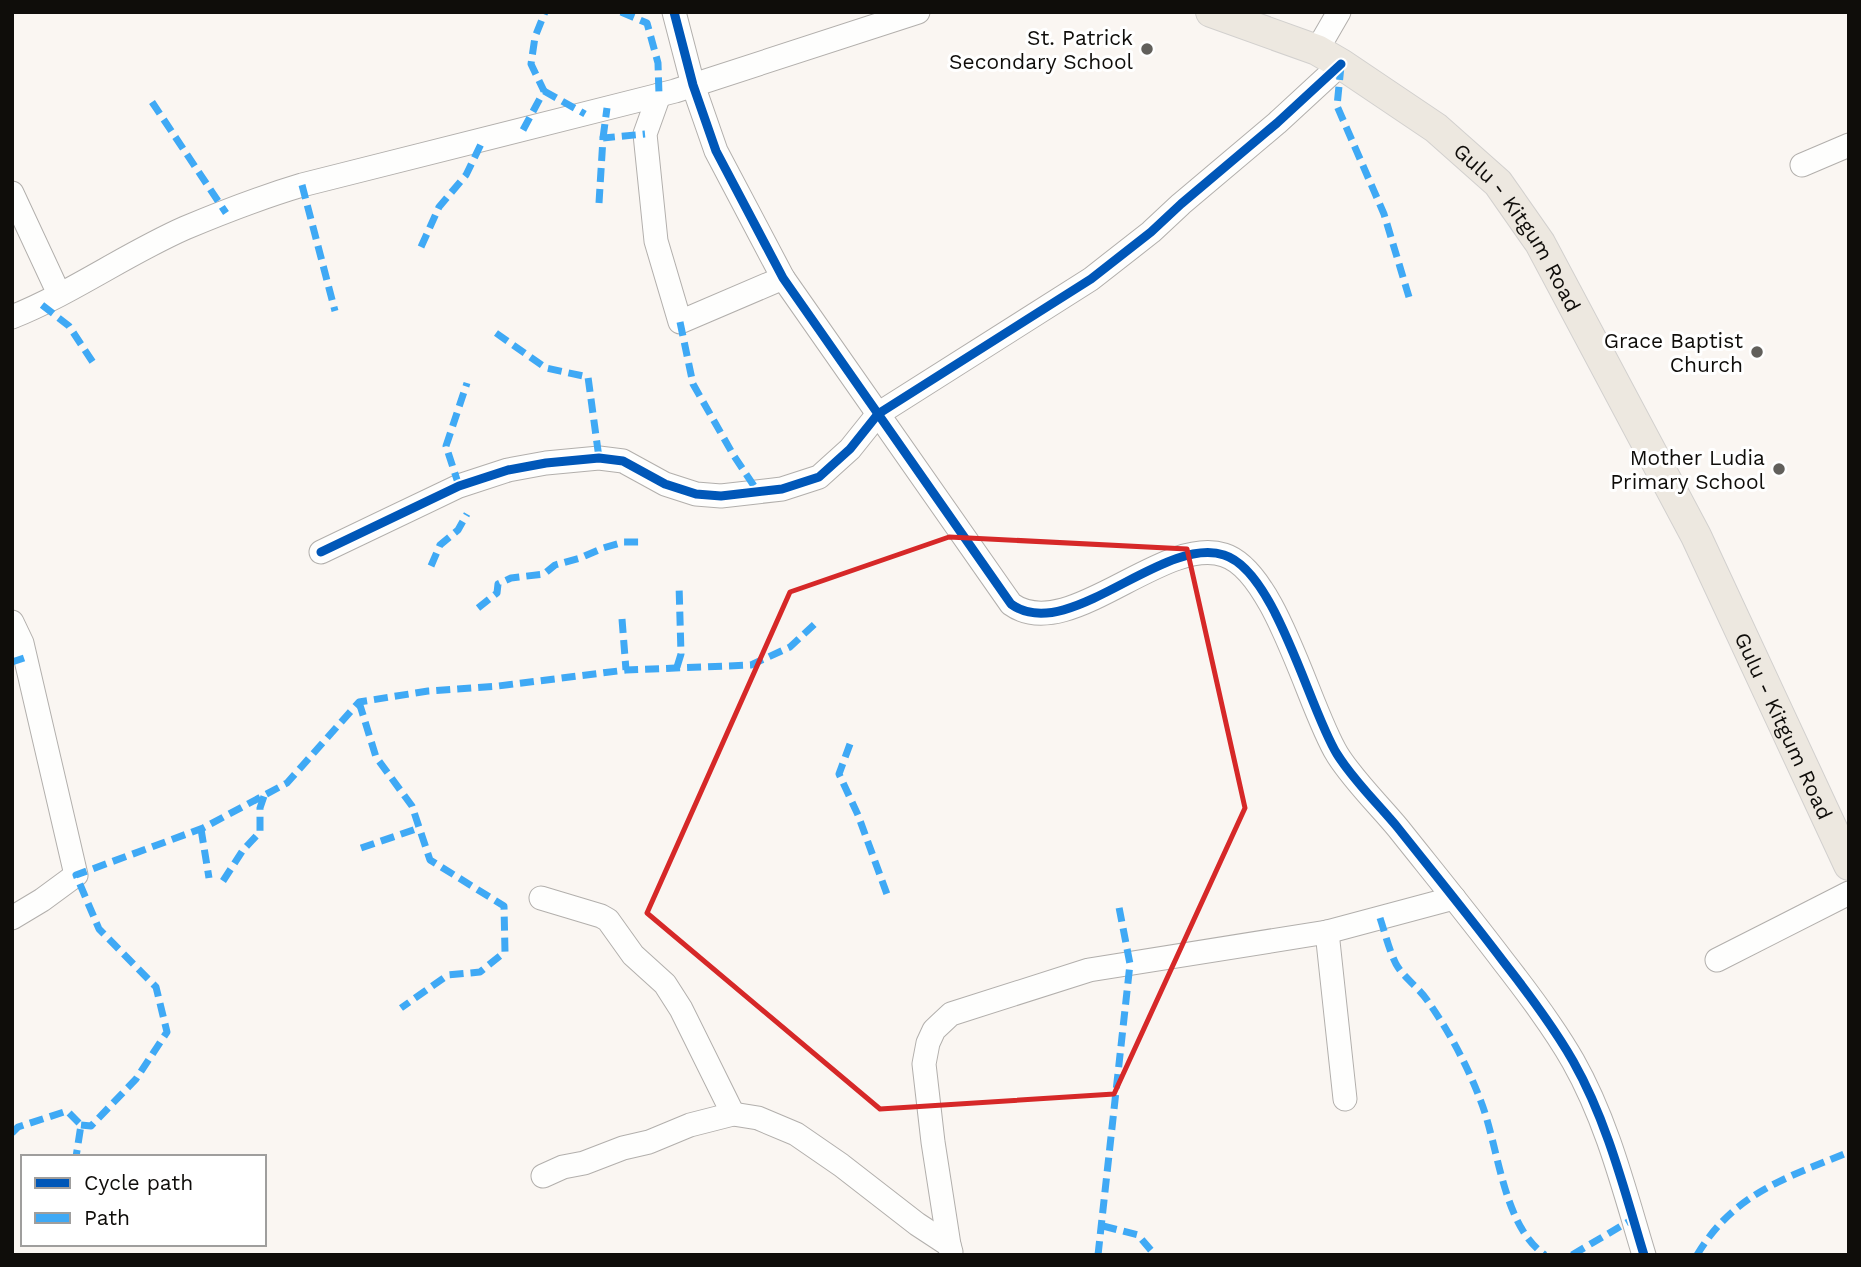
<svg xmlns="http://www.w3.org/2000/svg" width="1861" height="1267" font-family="'Work Sans',sans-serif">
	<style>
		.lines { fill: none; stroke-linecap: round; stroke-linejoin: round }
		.minor-casing { stroke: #b2afac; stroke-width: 25 }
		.major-casing { stroke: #d2d0ce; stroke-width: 32 }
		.minor { stroke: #fefefd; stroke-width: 23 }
		.major { stroke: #ede8e0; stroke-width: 30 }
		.quiet { stroke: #3fa9f5; stroke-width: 7; stroke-dasharray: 14 7; stroke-linecap: butt }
		.cycleway-casing { stroke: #fff; stroke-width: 13 }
		.cycleway { stroke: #0057b8; stroke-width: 9 }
		.marked { fill: none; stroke: #d62828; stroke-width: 5; stroke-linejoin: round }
		.poi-dot { fill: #615f5b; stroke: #fff; stroke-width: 2.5 }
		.labels { text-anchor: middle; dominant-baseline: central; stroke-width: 6; stroke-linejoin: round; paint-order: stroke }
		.poi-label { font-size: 21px; fill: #0f0d0a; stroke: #fff; text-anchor: end }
		.street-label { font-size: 21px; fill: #0f0d0a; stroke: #fff }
	</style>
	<rect width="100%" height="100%" fill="#faf6f2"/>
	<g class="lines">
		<g class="minor-casing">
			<g id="minor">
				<path d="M674 12 693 85 716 151 783 278 1011 604C1068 645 1162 535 1224 555 1276 571 1309 709 1337 754 1353 780 1379 805 1398 828 1433 872 1469 916 1503 961 1528 993 1553 1026 1573 1061 1607 1121 1624 1189 1644 1255"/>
				<path d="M1317 50 1339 12"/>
				<path d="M659 95 645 134 656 241 680 322 783 278"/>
				<path d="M1802 165 1849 145"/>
				<path d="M12 193 59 294"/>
				<path d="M12 317C72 293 126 254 185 228 223 212 262 197 302 185L675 91 918 12"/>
				<path d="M321 552 459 486 508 470 546 463 599 458 623 461 665 484 696 494 721 496 782 489 819 477 850 449 878 414 1091 279 1151 232 1181 204 1277 123 1341 64"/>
				<path d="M12 622 22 643 76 875 42 900 12 918"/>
				<path d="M541 898 601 916 608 920 633 955 665 984 681 1009 733 1114"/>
				<path d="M1327 932 1345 1099"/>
				<path d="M1717 960 1849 893"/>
				<path d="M543 1176 563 1167 584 1163 623 1148 649 1142 690 1125 733 1114 758 1118 796 1134 841 1165 917 1224 949 1245 951 1252"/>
				<path d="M949 1245 933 1142 924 1064 928 1043 934 1030 951 1014 1089 970 1327 932 1454 898"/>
			</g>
		</g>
		<g class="major-casing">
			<g id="major">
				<path id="s1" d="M1211 12 1317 50 1341 64 1436 128 1498 183 1540 243 1696 536 1849 865"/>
			</g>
		</g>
		<use href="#minor" class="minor"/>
		<use href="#major" class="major"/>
		<g class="quiet">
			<path d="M621 12 647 23 658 63 659 95"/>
			<path d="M1341 66 1337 106 1384 214 1409 297"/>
			<path d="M544 91 585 114"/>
			<path d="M152 102 226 213"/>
			<path d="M523 130 544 91 531 64 535 37 545 12"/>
			<path d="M603 138 607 108"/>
			<path d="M302 185 335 311"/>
			<path d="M599 203 603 138 645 134"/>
			<path d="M421 247 439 207 466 175 483 140"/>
			<path d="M42 305 69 326 94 364"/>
			<path d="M680 322 693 384 734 456 758 492"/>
			<path d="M496 333 546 368 588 377 599 458"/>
			<path d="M459 486 446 446 467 383"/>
			<path d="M431 566 440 545 458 530 467 514"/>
			<path d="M478 608 497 593 498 584 511 578 544 574 555 565 580 558 603 548 624 542H640"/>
			<path d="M622 619 626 670"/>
			<path d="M12 662 24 658"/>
			<path d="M677 667 681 654 679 584"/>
			<path d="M359 702 376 757 412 806 430 860 504 906 505 952 480 972 448 975 401 1008"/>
			<path d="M850 744 839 774 858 815 888 897"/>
			<path d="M201 829 209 878"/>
			<path d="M361 848 419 828"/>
			<path d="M223 881 243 850 260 832V808L264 796"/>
			<path d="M1380 918C1385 933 1389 950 1396 964 1404 978 1418 987 1427 1000 1449 1031 1467 1065 1480 1099 1499 1146 1502 1225 1545 1255"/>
			<path d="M81 1125 91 1126 136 1079 167 1032 156 987 99 929 76 875 203 828 287 783 359 702 428 691 498 686 626 670 751 665 790 647 818 621"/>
			<path d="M12 1133 18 1127 67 1111 81 1125 76 1157"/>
			<path d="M1103 1226 1138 1235 1155 1255"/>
			<path d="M1098 1255 1130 964 1118 902"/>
			<path d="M1572 1255 1633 1219"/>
			<path d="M1697 1255C1734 1193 1786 1178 1849 1152"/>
		</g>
		<g class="cycleway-casing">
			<g id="cycleway">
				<path d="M674 12 693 85 716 151 783 278 1011 604C1068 645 1162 535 1224 555 1276 571 1309 709 1337 754 1353 780 1379 805 1398 828 1433 872 1469 916 1503 961 1528 993 1553 1026 1573 1061 1607 1121 1624 1189 1644 1255"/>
				<path d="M321 552 459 486 508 470 546 463 599 458 623 461 665 484 696 494 721 496 782 489 819 477 850 449 878 414 1091 279 1151 232 1181 204 1277 123 1341 64"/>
			</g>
		</g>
		<use href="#cycleway" class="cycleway"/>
	</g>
	<path class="marked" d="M949 537 1187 549 1245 808 1114 1094 880 1109 647 913 790 592Z"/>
	<g class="poi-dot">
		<circle cx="1147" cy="49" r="7"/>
		<circle cx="1757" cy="352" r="7"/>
		<circle cx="1779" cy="469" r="7"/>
	</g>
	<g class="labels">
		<g class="poi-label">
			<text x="1133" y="37">St. Patrick<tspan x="1133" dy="24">Secondary School</tspan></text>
			<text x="1743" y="340">Grace Baptist<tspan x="1743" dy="24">Church</tspan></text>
			<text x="1765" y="457">Mother Ludia<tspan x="1765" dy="24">Primary School</tspan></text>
		</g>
		<g class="street-label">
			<text stroke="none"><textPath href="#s1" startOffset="385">Gulu - Kitgum Road</textPath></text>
			<text stroke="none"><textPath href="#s1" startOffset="952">Gulu - Kitgum Road</textPath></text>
		</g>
	</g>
	<rect width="1861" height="1267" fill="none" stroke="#0f0d0a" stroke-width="28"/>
	<rect x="21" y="1155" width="245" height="91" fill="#ffffff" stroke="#9f9e9d" stroke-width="2"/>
	<rect x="35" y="1178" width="35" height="10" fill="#0057b8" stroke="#9f9e9d" stroke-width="2"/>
	<text x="84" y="1190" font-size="21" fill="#0f0d0a">Cycle path</text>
	<rect x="35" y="1213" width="35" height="10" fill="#3fa9f5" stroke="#9f9e9d" stroke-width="2"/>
	<text x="84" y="1225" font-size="21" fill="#0f0d0a">Path</text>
</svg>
